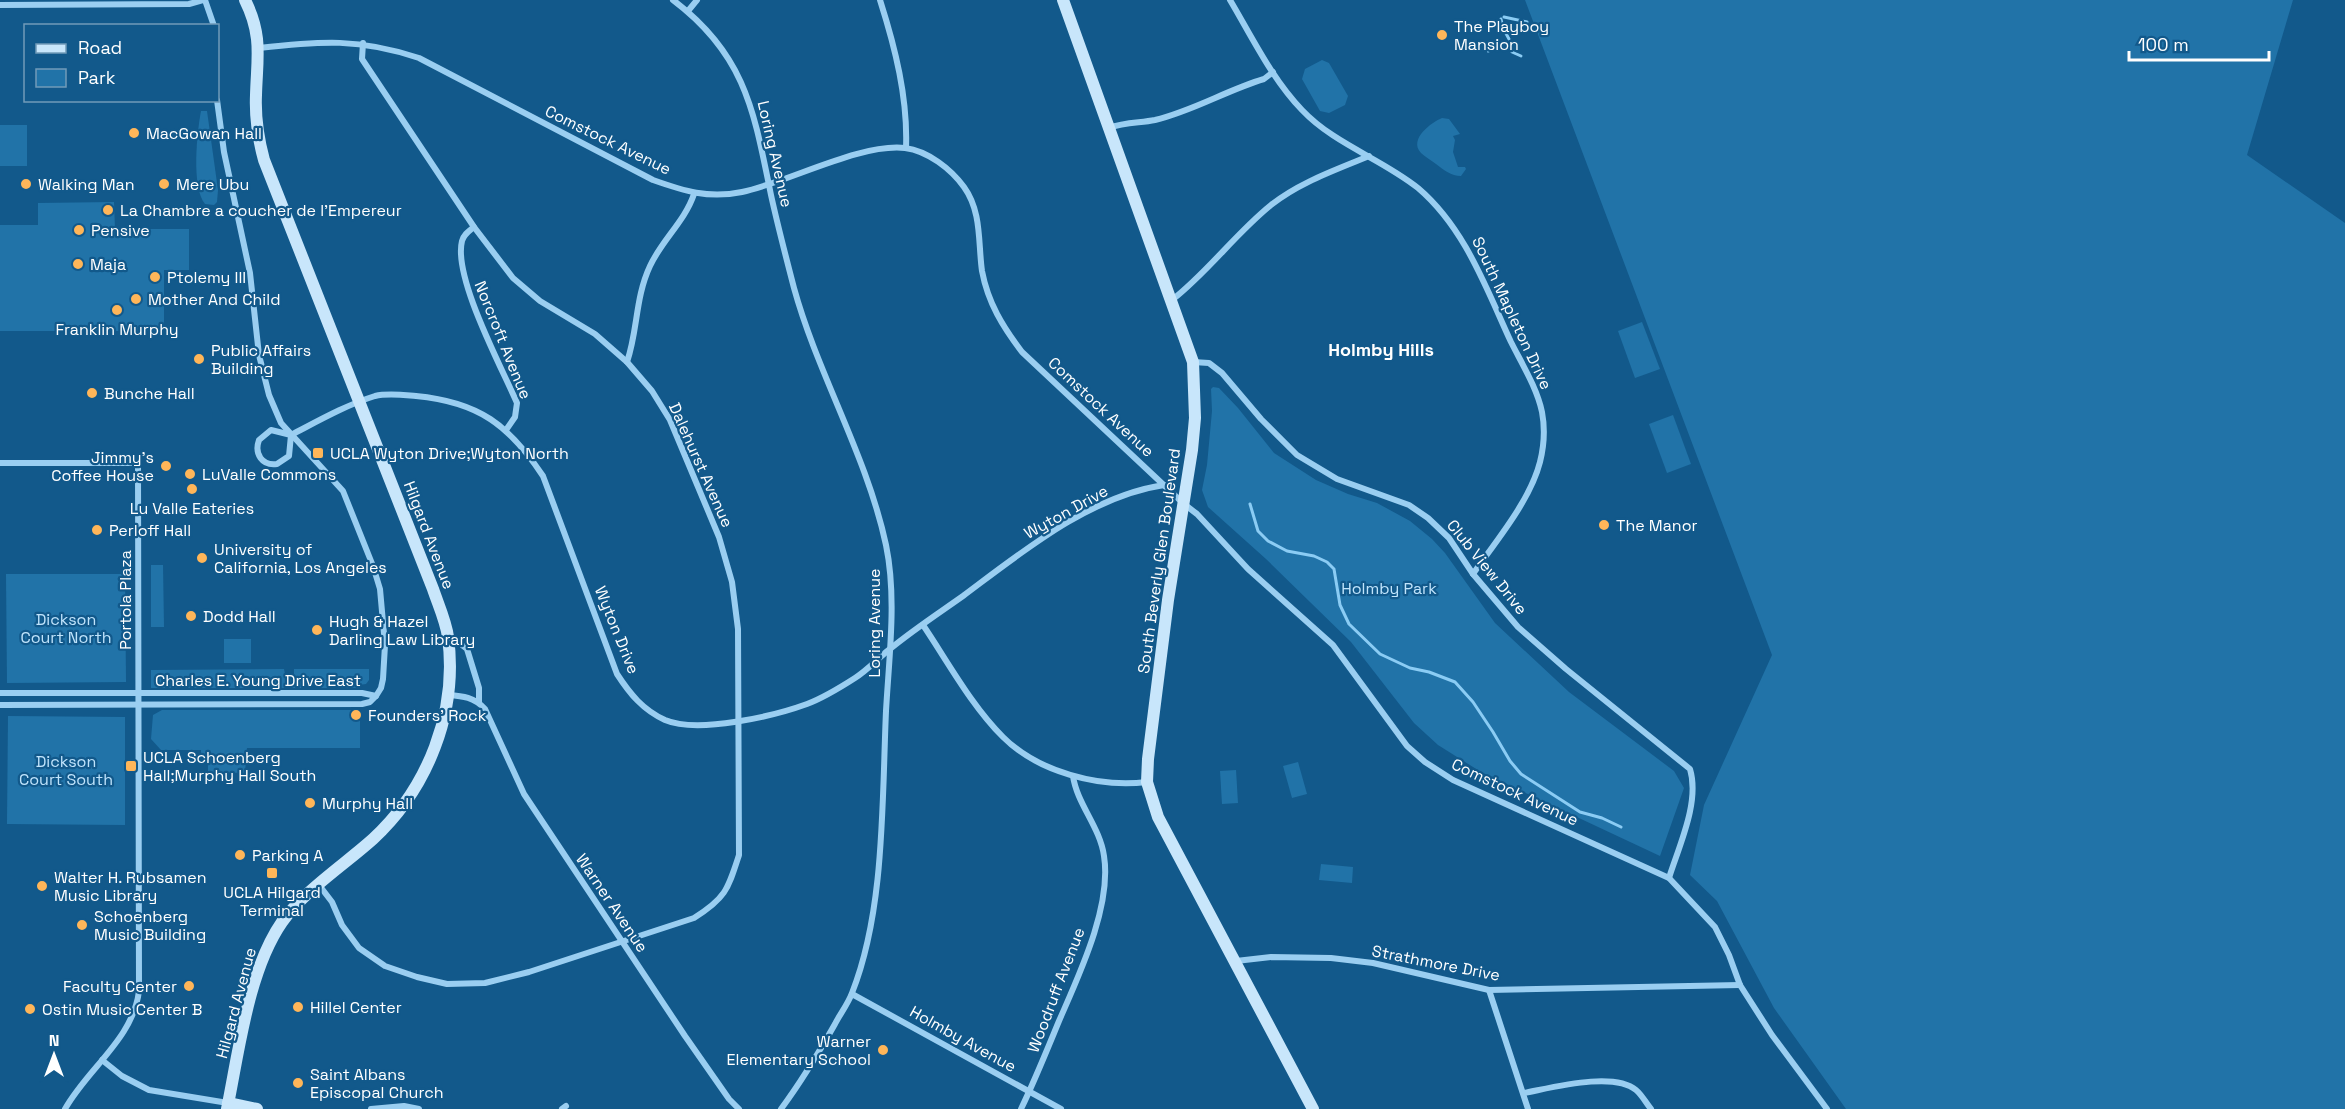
<svg xmlns="http://www.w3.org/2000/svg" width="2345" height="1109" font-family="'Space Grotesk',sans-serif">
	<style>
		.green { fill: #2173a8 }
		.lines { fill: none; stroke-linecap: round; stroke-linejoin: round }
		.stream { stroke: #8bccf4; stroke-width: 3 }
		.street { stroke: #9acef1; stroke-width: 6 }
		.secondary { stroke: #c8e6fb; stroke-width: 12 }
		.poi-dot { fill: #ffb659; stroke: #12598b; stroke-width: 2 }
		.labels { text-anchor: middle; dominant-baseline: central; stroke-width: 4.5; stroke-linejoin: round; paint-order: stroke }
		.poi-label { font-size: 16px; fill: #fff; stroke: #12598b; text-anchor: start }
		.street-label { font-size: 16px; fill: #fff; stroke: #12598b }
		.park-label { font-size: 16px; fill: #c0e4fc; stroke: #12598b }
		.neighbourhood-label { font-size: 18px; font-weight: bold; fill: #fff; stroke: #12598b }
	</style>
	<rect width="100%" height="100%" fill="#12598b"/>
	<g class="green">
		<path d="M1525 0H2293L2247 155 2345 223V1109H1846L1774 1008 1717 901 1690 875 1704 805 1772 655Z"/>
		<path d="M1322 60 1329 63 1348 96 1345 105 1329 113 1320 111 1302 79 1305 69Z"/>
		<path d="M201 111H207L218 190 217 202 214 205 205 204C191 187 197 132 201 111Z"/>
		<path d="M1442 118 1449 119 1460 134 1453 136 1455 140 1453 152 1458 167H1465L1466 169 1461 176C1451 176 1444 170 1436 164 1431 160 1425 157 1421 153 1408 139 1432 122 1442 118Z"/>
		<rect x="0" y="125" width="27" height="41"/>
		<path d="M114 202 115 229H189V270H164V331H0V225H38V203Z"/>
		<path d="M1642 322 1660 369 1635 378 1618 331Z"/>
		<path d="M1213 387 1219 388 1238 408 1274 453 1316 480 1348 494 1377 503 1410 521 1432 539 1445 553 1495 623 1569 692 1674 771 1684 788 1660 856 1481 772 1438 745 1414 723 1351 642 1266 559 1208 507 1202 490 1207 465 1212 411 1211 389Z"/>
		<path d="M1673 415 1691 464 1667 473 1649 424Z"/>
		<path d="M151 565H163L164 627H151Z"/>
		<path d="M6 574H125L126 682 7 683Z"/>
		<rect x="224" y="639" width="27" height="24"/>
		<path d="M284 669 285 674H294V669H369V680L366 684 359 685V688H341V681H328V688H317V681L304 680 303 688H268V678H249L244 680V688H151V670Z"/>
		<path d="M162 710H360V748H247L245 773 208 772V756H201V750H161L151 739 153 715Z"/>
		<path d="M8 716 125 717V825L7 824Z"/>
		<path d="M1298 762 1307 794 1292 798 1283 766Z"/>
		<path d="M1236 770 1238 803 1222 804 1220 771Z"/>
		<path d="M1321 864 1353 867 1352 883 1319 880Z"/>
	</g>
	<g class="lines">
		<g class="stream">
			<path d="M1504 17 1527 22"/>
			<path d="M1501 19 1503 28 1509 39"/>
			<path d="M1488 51 1499 47"/>
			<path d="M1512 52 1521 56"/>
			<path d="M1250 504 1258 531 1268 541 1287 551 1314 556 1327 562 1334 569 1340 605 1349 624 1380 654 1410 668 1429 672 1455 682 1473 702 1493 732 1510 761 1521 774 1580 812 1602 818 1621 827"/>
		</g>
		<g class="street">
			<path d="M205 0 214 26"/>
			<path d="M673 0C746 55 754 112 771 195 778 227 786 257 794 288 818 375 867 456 886 545 897 598 889 657 886 711 882 800 885 910 852 993 848 1004 840 1014 835 1024 818 1054 801 1082 781 1109"/>
			<path d="M880 0C895 47 908 98 906 148"/>
			<path d="M1230 0C1252 37 1272 79 1302 110 1334 144 1382 159 1418 188 1465 228 1486 288 1511 342 1522 364 1537 388 1542 412 1545 428 1544 446 1540 462 1530 501 1496 541 1473 574"/>
			<path d="M0 5 189 4 203 0"/>
			<path d="M688 11 697 0"/>
			<path d="M259 48C321 41 359 38 419 58L653 180C684 191 708 199 742 192 789 182 860 143 905 148 928 151 951 169 964 187 982 212 978 243 982 271 988 303 1003 327 1022 352L1184 504 1197 514 1248 569 1333 645 1407 746 1425 762 1453 780 1669 878 1715 927 1729 955 1740 985 1772 1035 1827 1109"/>
			<path d="M1109 128C1125 122 1140 123 1155 120 1193 111 1227 90 1264 79L1273 72"/>
			<path d="M474 227C469 231 464 234 462 241 453 277 501 366 517 403L515 417 506 430"/>
			<path d="M1172 300C1208 272 1235 234 1271 205 1300 182 1336 170 1369 156"/>
			<path d="M627 362C638 330 635 298 650 266 662 240 685 221 694 194"/>
			<path d="M1193 362 1209 363 1222 373 1261 419 1297 455 1337 479 1409 505 1428 518 1449 538 1473 574 1518 627 1566 669 1690 769C1700 802 1679 846 1669 878"/>
			<path d="M271 430 291 435 289 456 277 464C262 466 254 454 259 440Z"/>
			<path d="M291 435C318 421 346 405 375 396 388 393 403 395 416 396 479 402 509 425 543 476L617 674C630 694 643 710 665 720 698 734 774 716 807 704 823 698 841 687 855 678 868 670 878 658 890 649 913 630 939 613 963 596 1022 552 1090 496 1164 485"/>
			<path d="M0 463H138L139 991C133 1039 88 1068 65 1109"/>
			<path d="M923 625C948 662 971 705 1003 737 1038 772 1099 788 1147 782"/>
			<path d="M449 635 467 649 479 688V702"/>
			<path d="M0 693H362L376 696"/>
			<path d="M448 695C463 696 474 697 485 709L524 794 685 1036 729 1099 739 1109"/>
			<path d="M0 705 362 704 370 702 376 696 381 688 383 679 385 645 380 589 373 566 343 491 281 423 269 395 259 355 250 273 224 152 217 100"/>
			<path d="M319 885 332 902 342 925 359 948 385 966 417 977 447 984 485 983 529 972 694 918C726 898 728 889 739 855L738 629 732 582 719 537 670 420 652 391 627 362 595 334 540 301 513 278 474 227 362 59 363 43"/>
			<path d="M1236 961 1271 957 1331 958 1373 963 1489 990 1740 985"/>
			<path d="M1489 990 1528 1109"/>
			<path d="M852 994 1061 1109"/>
			<path d="M102 1060 122 1076 149 1090 228 1103"/>
			<path d="M1524 1093C1551 1088 1613 1071 1636 1090 1642 1095 1646 1103 1651 1109"/>
			<path d="M371 1109 404 1106 419 1109"/>
			<path d="M562 1109 566 1106"/>
			<path d="M1021 1109C1035 1080 1047 1050 1059 1021 1079 975 1112 906 1104 856 1100 827 1077 804 1073 776"/>
		</g>
		<g class="secondary">
			<path d="M1063 0 1193 362 1195 418 1192 450 1168 600 1148 759 1147 782 1158 817 1313 1109"/>
			<path d="M228 1103 257 1109"/>
			<path d="M227 1109C239 1051 248 971 282 922 305 890 344 865 373 839 428 788 458 712 448 637 446 621 438 604 433 589L264 160C258 138 255 117 256 95 257 58 263 36 245 0"/>
		</g>
	</g>
	<g class="poi-dot">
		<circle cx="1442" cy="35" r="6"/>
		<circle cx="134" cy="133" r="6"/>
		<circle cx="26" cy="184" r="6"/>
		<circle cx="164" cy="184" r="6"/>
		<circle cx="108" cy="210" r="6"/>
		<circle cx="79" cy="230" r="6"/>
		<circle cx="78" cy="264" r="6"/>
		<circle cx="155" cy="277" r="6"/>
		<circle cx="136" cy="299" r="6"/>
		<circle cx="117" cy="310" r="6"/>
		<circle cx="199" cy="359" r="6"/>
		<circle cx="92" cy="393" r="6"/>
		<rect x="312" y="447" width="12" height="12" rx="3"/>
		<circle cx="166" cy="466" r="6"/>
		<circle cx="190" cy="474" r="6"/>
		<circle cx="192" cy="489" r="6"/>
		<circle cx="1604" cy="525" r="6"/>
		<circle cx="97" cy="530" r="6"/>
		<circle cx="202" cy="558" r="6"/>
		<circle cx="191" cy="616" r="6"/>
		<circle cx="317" cy="630" r="6"/>
		<circle cx="356" cy="715" r="6"/>
		<rect x="125" y="760" width="12" height="12" rx="3"/>
		<circle cx="310" cy="803" r="6"/>
		<circle cx="240" cy="855" r="6"/>
		<rect x="266" y="867" width="12" height="12" rx="3"/>
		<circle cx="42" cy="886" r="6"/>
		<circle cx="82" cy="925" r="6"/>
		<circle cx="189" cy="986" r="6"/>
		<circle cx="298" cy="1007" r="6"/>
		<circle cx="30" cy="1009" r="6"/>
		<circle cx="883" cy="1050" r="6"/>
		<circle cx="298" cy="1083" r="6"/>
	</g>
	<g class="labels">
		<g class="poi-label">
			<text x="1454" y="26">The Playboy<tspan x="1454" dy="18">Mansion</tspan></text>
			<text x="146" y="133">MacGowan Hall</text>
			<text x="38" y="184">Walking Man</text>
			<text x="176" y="184">Mere Ubu</text>
			<text x="120" y="210">La Chambre a coucher de l'Empereur</text>
			<text x="91" y="230">Pensive</text>
			<text x="90" y="264">Maja</text>
			<text x="167" y="277">Ptolemy III</text>
			<text x="148" y="299">Mother And Child</text>
			<text x="117" y="329" text-anchor="middle">Franklin Murphy</text>
			<text x="211" y="350">Public Affairs<tspan x="211" dy="18">Building</tspan></text>
			<text x="104" y="393">Bunche Hall</text>
			<text x="330" y="453">UCLA Wyton Drive;Wyton North</text>
			<text x="154" y="457" text-anchor="end">Jimmy's<tspan x="154" dy="18">Coffee House</tspan></text>
			<text x="202" y="474">LuValle Commons</text>
			<text x="192" y="508" text-anchor="middle">Lu Valle Eateries</text>
			<text x="1616" y="525">The Manor</text>
			<text x="109" y="530">Perloff Hall</text>
			<text x="214" y="549">University of<tspan x="214" dy="18">California, Los Angeles</tspan></text>
			<text x="203" y="616">Dodd Hall</text>
			<text x="329" y="621">Hugh &amp; Hazel<tspan x="329" dy="18">Darling Law Library</tspan></text>
			<text x="368" y="715">Founders' Rock</text>
			<text x="143" y="757">UCLA Schoenberg<tspan x="143" dy="18">Hall;Murphy Hall South</tspan></text>
			<text x="322" y="803">Murphy Hall</text>
			<text x="252" y="855">Parking A</text>
			<text x="54" y="877">Walter H. Rubsamen<tspan x="54" dy="18">Music Library</tspan></text>
			<text x="272" y="892" text-anchor="middle">UCLA Hilgard<tspan x="272" dy="18">Terminal</tspan></text>
			<text x="94" y="916">Schoenberg<tspan x="94" dy="18">Music Building</tspan></text>
			<text x="177" y="986" text-anchor="end">Faculty Center</text>
			<text x="310" y="1007">Hillel Center</text>
			<text x="42" y="1009">Ostin Music Center B</text>
			<text x="871" y="1041" text-anchor="end">Warner<tspan x="871" dy="18">Elementary School</tspan></text>
			<text x="310" y="1074">Saint Albans<tspan x="310" dy="18">Episcopal Church</tspan></text>
		</g>
		<g class="street-label">
			<text transform="translate(608 140) rotate(26)">Comstock Avenue</text>
			<text transform="translate(775 154) rotate(77)">Loring Avenue</text>
			<text transform="translate(1512 313) rotate(65)">South Mapleton Drive</text>
			<text transform="translate(503 340) rotate(68)">Norcroft Avenue</text>
			<text transform="translate(1101 407) rotate(43)">Comstock Avenue</text>
			<text transform="translate(701 465) rotate(66)">Dalehurst Avenue</text>
			<text transform="translate(1066 512) rotate(-29)">Wyton Drive</text>
			<text transform="translate(429 535) rotate(69)">Hilgard Avenue</text>
			<text transform="translate(1159 561) rotate(-82)">South Beverly Glen Boulevard</text>
			<text transform="translate(1487 567) rotate(51)">Club View Drive</text>
			<text transform="translate(125 600) rotate(-90)">Portola Plaza</text>
			<text transform="translate(874 623) rotate(-90)">Loring Avenue</text>
			<text transform="translate(617 630) rotate(68)">Wyton Drive</text>
			<text x="258" y="680">Charles E. Young Drive East</text>
			<text transform="translate(1515 792) rotate(25)">Comstock Avenue</text>
			<text transform="translate(612 903) rotate(56)">Warner Avenue</text>
			<text transform="translate(1436 963) rotate(11)">Strathmore Drive</text>
			<text transform="translate(1056 990) rotate(-69)">Woodruff Avenue</text>
			<text transform="translate(236 1003) rotate(-75)">Hilgard Avenue</text>
			<text transform="translate(963 1039) rotate(29)">Holmby Avenue</text>
		</g>
		<g class="park-label">
			<text x="1389" y="588">Holmby Park</text>
			<text x="66" y="619">Dickson<tspan x="66" dy="18">Court North</tspan></text>
			<text x="66" y="761">Dickson<tspan x="66" dy="18">Court South</tspan></text>
		</g>
		<g class="neighbourhood-label">
			<text x="1381" y="349">Holmby Hills</text>
		</g>
	</g>
	<rect x="24" y="24" width="195" height="78" fill="#12598b" stroke="#719bb9" stroke-width="1.5"/>
	<rect x="36" y="44" width="30" height="9" fill="#c8e6fb" stroke="#719bb9" stroke-width="1.5"/>
	<text x="78" y="54" font-size="18" fill="#ffffff">Road</text>
	<rect x="36" y="69" width="30" height="18" fill="#2173a8" stroke="#719bb9" stroke-width="1.5"/>
	<text x="78" y="84" font-size="18" fill="#ffffff">Park</text>
	<g transform="translate(54 1055)" stroke="#12598b" stroke-width="4.5" paint-order="stroke">
	<path d="M0-4.5L10 22L0 15L-10 22Z" fill="#ffffff"/>
	<text y="-9" font-size="16" font-weight="bold" text-anchor="middle" fill="#ffffff">N</text>
	</g>
	<path d="M2129 51v9h140v-9" fill="none" stroke="#ffffff" stroke-width="3"/>
	<text x="2138" y="51" font-size="18" fill="#ffffff" stroke="#12598b" stroke-width="4.5" paint-order="stroke">100 m</text>
</svg>
